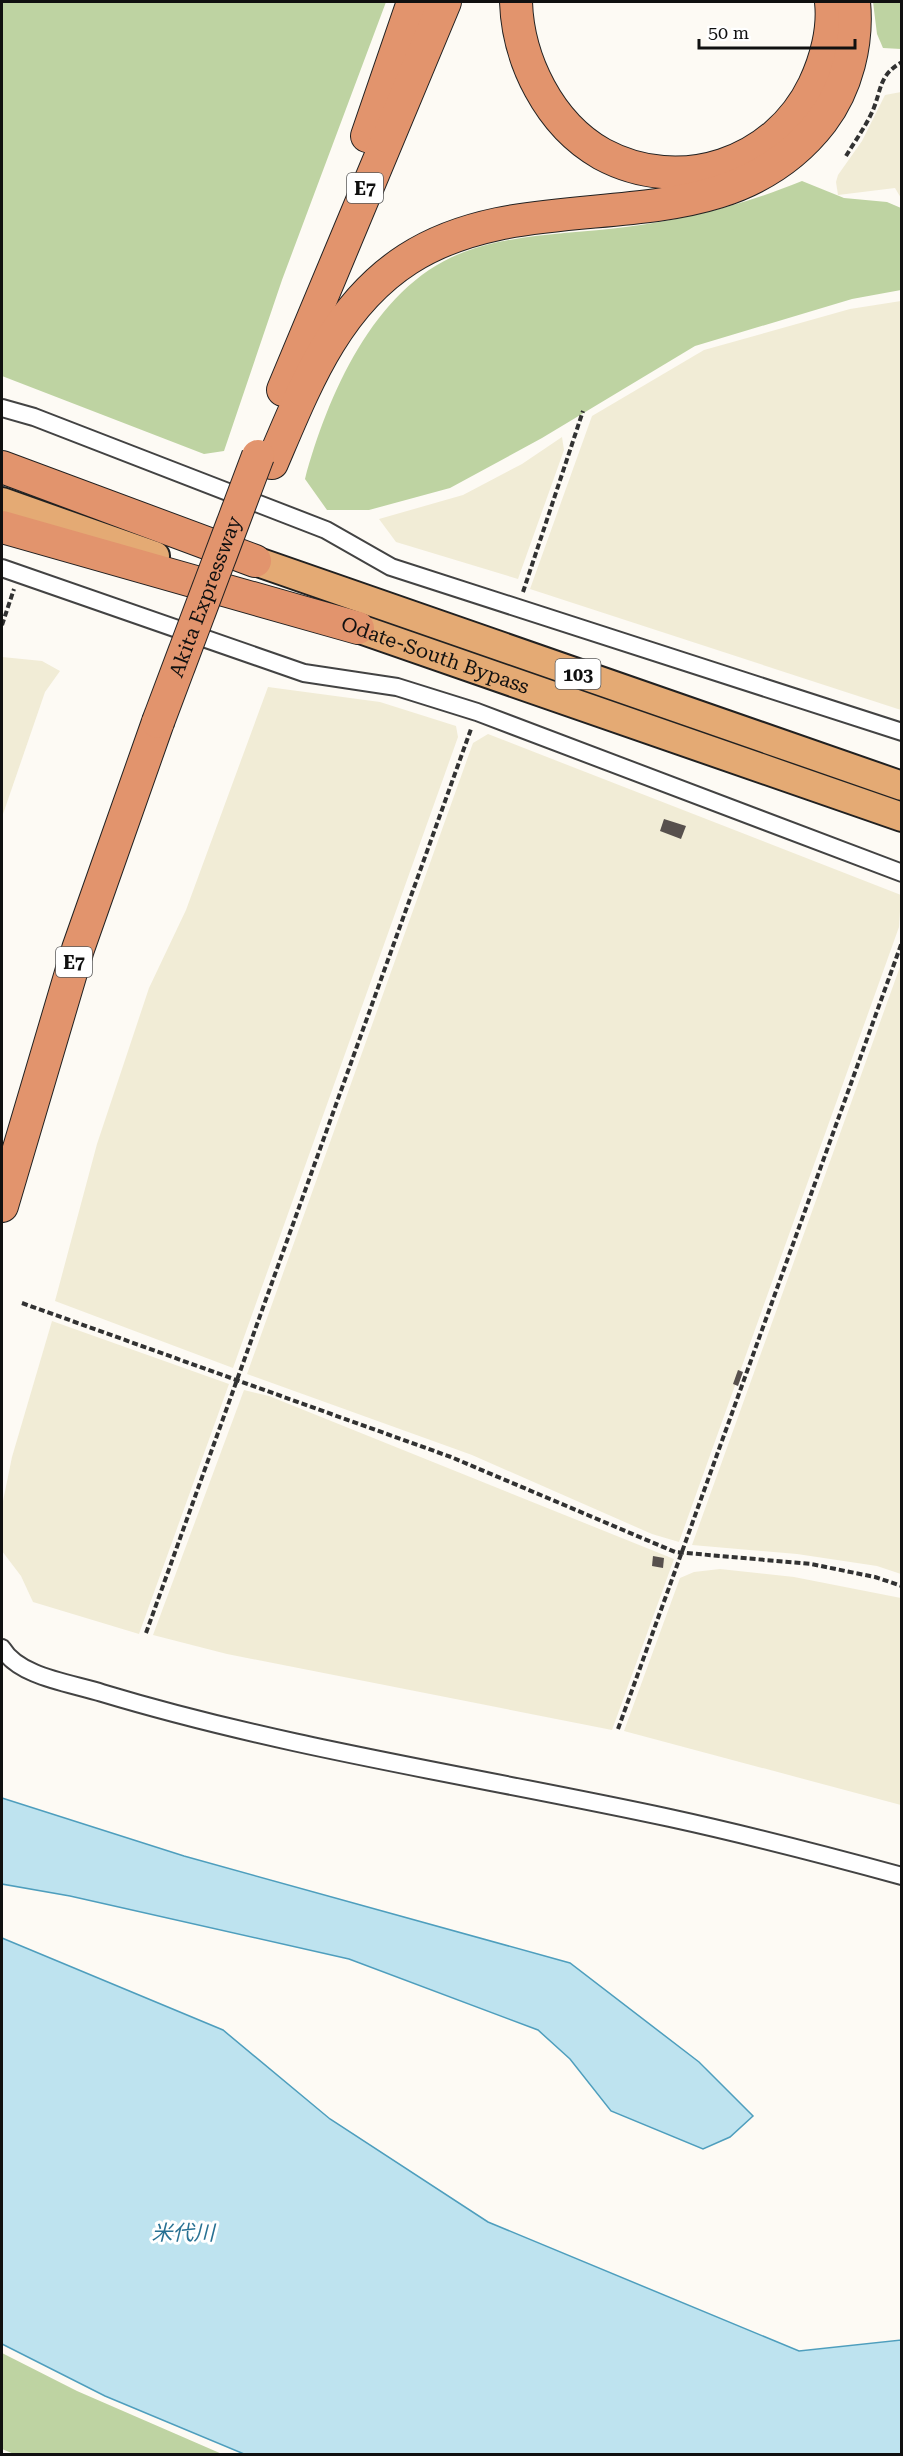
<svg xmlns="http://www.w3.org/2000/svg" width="903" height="2456" font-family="'Roboto Serif','Noto Sans JP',serif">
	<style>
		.farmland { fill: #f1ecd6 }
		.forest { fill: #bed3a2 }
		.water { fill: #bee3ef; stroke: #4e9ebd; stroke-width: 1.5 }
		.building { fill: #57504d }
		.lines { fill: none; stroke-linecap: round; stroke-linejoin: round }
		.minor-casing { stroke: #434343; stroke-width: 20 }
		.trunk-casing { stroke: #212121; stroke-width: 32 }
		.motorway-casing { stroke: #212121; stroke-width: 34 }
		.path { stroke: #323232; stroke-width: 4; stroke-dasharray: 6 3; stroke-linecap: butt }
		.minor { stroke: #fff; stroke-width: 16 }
		.trunk { stroke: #e4aa74; stroke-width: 28 }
		.motorway { stroke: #e2946d; stroke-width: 32 }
		.motorway-bridge-casing { stroke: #212121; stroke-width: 34; stroke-linecap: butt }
		.motorway-bridge { stroke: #e2946d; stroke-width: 32 }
		.labels { text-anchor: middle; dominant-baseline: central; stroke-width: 6; stroke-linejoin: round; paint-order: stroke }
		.shield { fill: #fff; stroke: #585858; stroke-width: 1.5 }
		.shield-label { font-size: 18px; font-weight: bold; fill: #101010 }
		.street-label { font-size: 20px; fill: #101010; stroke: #fff }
		.water-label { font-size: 21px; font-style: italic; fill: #287193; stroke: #fff }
	</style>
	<rect width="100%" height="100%" fill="#fdfaf4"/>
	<g class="farmland">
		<path d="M901 92V198L895 188 838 195 836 182 838 175 862 141 885 95Z"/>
		<path d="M901 301V710L530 589 592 416 704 350 850 309Z"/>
		<path d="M562 437 564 450 518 579 396 542 379 519 463 495 522 464Z"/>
		<path d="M2 657 42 661 60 671 45 692 2 817Z"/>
		<path d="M268 687 380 702 456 726 458 737 233 1368 55 1301 97 1144 149 988 186 910Z"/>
		<path d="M488 734 901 895 899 927 679 1542 652 1534 472 1455 247 1374 473 743Z"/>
		<path d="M901 964V1574L877 1566 797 1554 692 1545Z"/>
		<path d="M52 1321 229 1384 139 1634 33 1602 21 1576 2 1551V1506L12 1457Z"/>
		<path d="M244 1390 269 1396 674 1559 612 1730 227 1654 153 1635Z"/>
		<path d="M720 1569 794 1577 901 1598V1805L624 1731 680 1578 694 1572Z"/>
	</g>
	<g class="forest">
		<path d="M2 2H386L282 280 224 451 204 454 2 376Z"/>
		<path d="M873 2H901V49L883 48 877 34Z"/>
		<path d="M802 181 844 198 887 202 901 208V290L852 299 695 346 542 438 450 488 369 510H327L305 479C328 394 375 285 464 252 516 233 572 234 626 227 689 219 743 205 802 181Z"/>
		<path d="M2 2353 77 2391 222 2454H14L2 2449Z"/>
	</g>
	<g class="water">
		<path d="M2 1798 184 1856 570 1963 699 2062 753 2116 730 2137 703 2149 611 2111 570 2059 538 2030 349 1959 70 1896 2 1884Z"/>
		<path d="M2 1938 223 2030 330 2119 488 2222 799 2351 901 2340V2454H244L105 2396 2 2344Z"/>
	</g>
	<g class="building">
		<path d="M664 819 686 826 681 839 660 831Z"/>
		<path d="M738 1370 743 1372 738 1386 733 1384Z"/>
		<path d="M653 1556 664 1558 663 1568 652 1566Z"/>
	</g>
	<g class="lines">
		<g class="minor-casing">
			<g id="minor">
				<path d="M2 408 34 417 326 530 391 567 902 732"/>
				<path d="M2 568 304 673 397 687 477 712 902 873"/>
				<path d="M2 1648C19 1677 71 1683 102 1693 288 1749 480 1777 670 1818 748 1835 825 1855 902 1876"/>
			</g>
		</g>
		<g class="trunk-casing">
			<g id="trunk">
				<path d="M2 502 155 556"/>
				<path d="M235 554 902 786"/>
				<path id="s1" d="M337 621 902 817"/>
			</g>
		</g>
		<g class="motorway-casing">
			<g id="motorway">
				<path d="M516 2C518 60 549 124 602 154 680 196 776 164 814 85 826 60 834 29 831 2"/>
				<path d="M367 136 413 2"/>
				<path d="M283 390 445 2"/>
				<path d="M272 463C305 386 335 306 408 259 537 176 720 254 822 121 847 88 858 43 854 2"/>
				<path d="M2 467 255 561"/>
				<path d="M2 527 358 628"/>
				<path d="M2 1206 78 949 158 722"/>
			</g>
		</g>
		<g class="path">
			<path d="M846 156C855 141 866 126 873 110 882 88 879 75 902 62"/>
			<path d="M523 592 583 411"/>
			<path d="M2 625 14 589"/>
			<path d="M22 1303 451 1457 675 1552 811 1564 875 1577 902 1586"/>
			<path d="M146 1633 471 729"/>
			<path d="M618 1729 902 942"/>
		</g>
		<use href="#minor" class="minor"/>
		<use href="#trunk" class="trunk"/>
		<use href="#motorway" class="motorway"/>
		<g class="motorway-bridge-casing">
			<g id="motorway-bridge">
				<path id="s2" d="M158 722 258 456"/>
			</g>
		</g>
		<use href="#motorway-bridge" class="motorway-bridge"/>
	</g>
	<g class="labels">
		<g class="shield">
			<rect x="347" y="173" width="36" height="30" rx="4.5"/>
			<rect x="555.5" y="659" width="45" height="30" rx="4.5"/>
			<rect x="56" y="947" width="36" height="30" rx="4.5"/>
		</g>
		<g class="shield-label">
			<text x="365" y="188">E7</text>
			<text x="578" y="674">103</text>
			<text x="74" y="962">E7</text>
		</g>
		<g class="street-label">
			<text stroke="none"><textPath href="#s2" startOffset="134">Akita Expressway</textPath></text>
			<text stroke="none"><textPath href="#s1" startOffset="104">Odate-South Bypass</textPath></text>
		</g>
		<g class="water-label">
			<text x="183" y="2233">米代川</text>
		</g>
	</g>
	<rect width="903" height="2456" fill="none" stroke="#101010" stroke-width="6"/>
	<path d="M699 39v9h156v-9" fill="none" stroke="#101010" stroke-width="3"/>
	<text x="708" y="39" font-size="18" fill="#101010" stroke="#ffffff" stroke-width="4.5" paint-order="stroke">50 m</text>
</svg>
